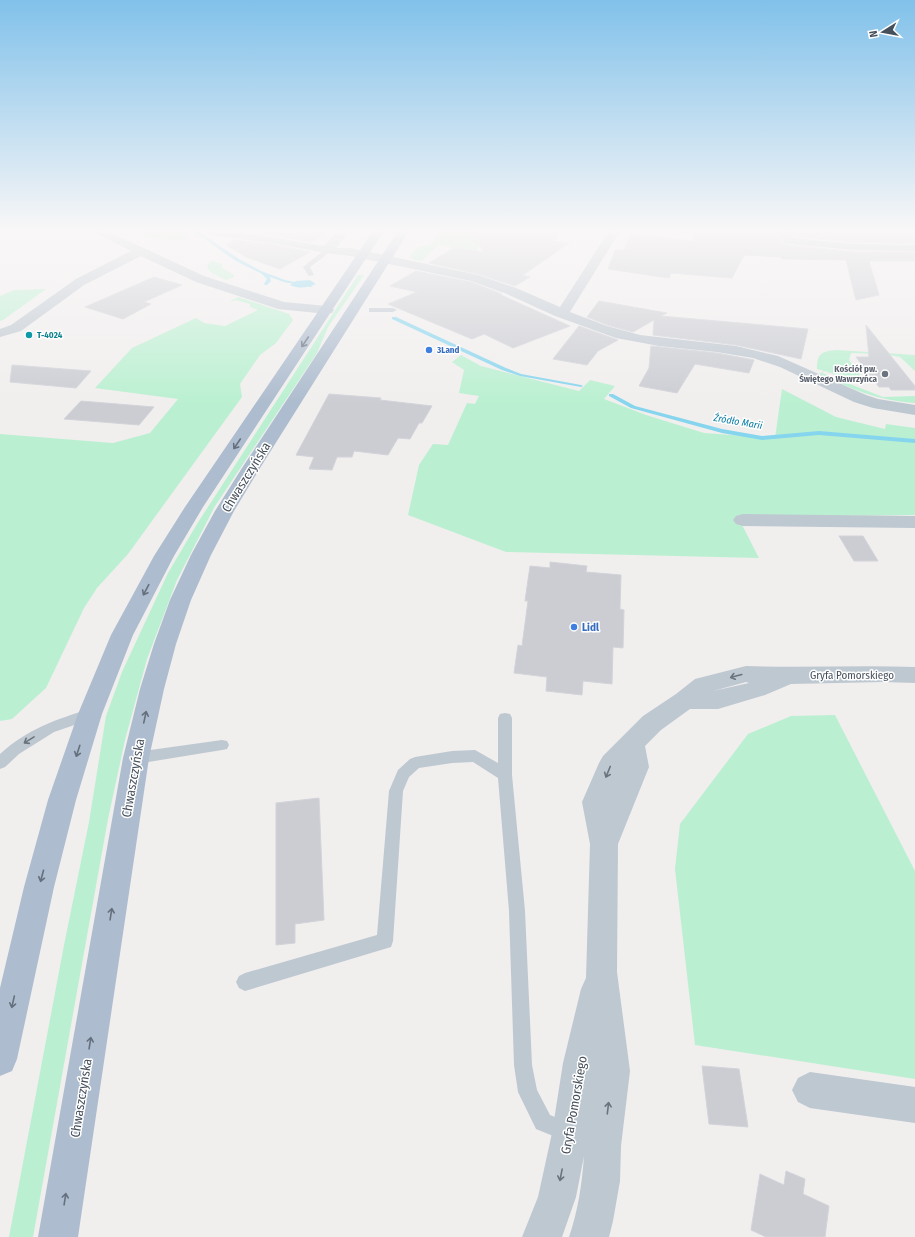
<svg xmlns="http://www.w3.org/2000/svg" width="915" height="1237" font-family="'Fira Sans Condensed',sans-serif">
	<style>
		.green { fill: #baf0d1 }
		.water { fill: #86d5ee }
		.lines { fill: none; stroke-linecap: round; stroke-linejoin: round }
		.stream { fill: #86d5ee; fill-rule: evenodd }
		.building { fill: #cbcdd3; stroke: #d2d4da }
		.lane { fill: #bec8d1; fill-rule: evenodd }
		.street { fill: #bec8d1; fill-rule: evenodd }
		.primary { fill: #adbcce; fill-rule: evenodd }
		.oneway { stroke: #65707e }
		.oneway2 { stroke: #6a747f }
		.culture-dot { fill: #0f9aa8; stroke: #fff; stroke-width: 1.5 }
		.shop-dot { fill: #3f7fe0; stroke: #fff; stroke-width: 1.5 }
		.worship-dot { fill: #6b7280; stroke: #fff; stroke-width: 1.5 }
		.labels { text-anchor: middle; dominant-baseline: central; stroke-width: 3; stroke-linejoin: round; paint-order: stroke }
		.far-culture-label { font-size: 9px; font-weight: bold; fill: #0d838f; stroke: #fff; text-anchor: start }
		.far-shop-label { font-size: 9px; font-weight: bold; fill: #366cbe; stroke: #fff; text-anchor: start }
		.far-worship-label { font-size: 9px; font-weight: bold; fill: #5b616d; stroke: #fff; text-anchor: end }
		.far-water-label { font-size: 10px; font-style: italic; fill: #087ea5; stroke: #fff }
		.shop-label { font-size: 11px; font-weight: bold; fill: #366cbe; stroke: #fff; text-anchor: start }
		.street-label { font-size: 11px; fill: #46505c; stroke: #fff }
		.near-street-label { font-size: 13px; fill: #46505c; stroke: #fff }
	</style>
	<rect width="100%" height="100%" fill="#f1eeee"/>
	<g class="green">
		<path d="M146 231H186L189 233 186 240H168L141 236Z"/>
		<path d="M438 231H493L476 251 438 245 422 261 414 260 410 257V256L417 248 432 244Z"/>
		<path d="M211 261 222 264V268L234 275V277L226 280 210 272 207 266Z"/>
		<path d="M358 275H364L328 327 317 353 215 506 177 580 147 659 125 740 108 819 33 1237H9L64 945 89 822 106 716 122 672 168 573 197 524Z"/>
		<path d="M46 289 3 320 0 321V296L14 290Z"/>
		<path d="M238 297 289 314 293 320 276 343 260 355 240 384 242 397 128 554 97 588 84 608 46 688 12 719 0 721V434L113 443 150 433 178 399 95 388 132 348 196 318 204 323 225 326 258 310 250 307V304L236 300 229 302Z"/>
		<path d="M837 350 915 355V371L900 357 885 354 851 353 849 360 866 383H860L825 371 822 373 883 397 915 396V403C880 401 851 389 819 374L824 371 817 369C817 353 822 351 837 350Z"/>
		<path d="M461 355 481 366 579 391 590 380 615 386 604 399 646 415 704 433 775 438 782 389 836 417 885 429 886 424 915 428V515L738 517 759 558 506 552 408 515 419 465 433 444 448 445 467 403 475 404 479 396 459 393 464 370 452 362Z"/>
		<path d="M835 715 915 871V1079L695 1045 675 869 680 824 748 734 791 716Z"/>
	</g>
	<path class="water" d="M310 280 316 284C306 288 300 289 290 285L296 281Z"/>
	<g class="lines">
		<g class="stream">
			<path d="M193 231H198L239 259 261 271 285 280 313 286 311 287 284 282 270 277 271 281 267 285H265L264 284 267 279 262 274 236 261Z"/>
			<path d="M392 317H396L506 368 521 374 581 385 583 386 581 387 520 376 502 370 392 319Z"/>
			<path d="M609 394H613L635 406 722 429 762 436 819 431 915 439V443L819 435 762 440 722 433 631 408 609 396Z"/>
		</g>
	</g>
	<g class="building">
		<path d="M247 231H330L311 242Z"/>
		<path d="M471 231H561L554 241 569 243 523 275 530 277 515 286 478 274 429 263 454 248 484 252Z"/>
		<path d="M695 231H778L784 244 789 245 854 252H915V261H869L879 295 856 300 846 260 782 259 781 257 744 255 732 278 671 273 669 278 608 269 615 250H624L631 234 693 241Z"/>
		<path d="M792 231H827L829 234H915V244L854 242 794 237Z"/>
		<path d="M234 240 271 244 310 252 280 269 246 257 226 245Z"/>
		<path d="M416 271 471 282 502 294 501 295 570 326 513 348 484 334 472 339 388 304 417 292 390 286Z"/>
		<path d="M154 277 182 285 144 302 151 304 123 319 85 307Z"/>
		<path d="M599 301 667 313 661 316 808 329 801 359 736 345 653 335 654 320 633 332 607 325 587 317Z"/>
		<path d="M866 325 915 386V390H891L889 387H879L856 357H869Z"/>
		<path d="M579 326 618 340 598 351 587 365 553 359Z"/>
		<path d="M651 346 717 353 754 360 749 373 695 364 677 393 639 386 649 368Z"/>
		<path d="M12 365 91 371 76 388 10 382Z"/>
		<path d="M329 394 381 398 380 400 432 406 422 423H419L410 439 398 438 388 455 354 451 352 457H337L332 470 309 469 314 457 296 455Z"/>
		<path d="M81 401 154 407 139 425 64 419Z"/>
		<path d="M839 536H863L878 561H854Z"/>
		<path d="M550 562 587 566 586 572 621 575 620 609 624 610 623 648 613 647 612 684 583 681 582 695 546 691 547 677 514 673 518 645 522 646 528 601H525L530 566 550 568Z"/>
		<path d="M319 798 324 920 295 924V943L276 945V803Z"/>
		<path d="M702 1066 739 1069 748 1127 709 1124Z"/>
		<path d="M786 1171 805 1179 803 1194 829 1206 825 1237H766L751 1230 760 1174 784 1185Z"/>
	</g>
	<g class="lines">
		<g class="lane">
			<path d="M327 248 330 250 326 255 310 267 314 275 309 276 303 267Z"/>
			<path d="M369 308H393L397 310 393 312H369Z"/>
			<path d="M90 709 95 710 97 714 95 718 54 732 19 754 5 767 0 769V754C26 730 56 719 90 709Z"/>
			<path d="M505 713 510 714 512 718V775L525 911 532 1065 537 1090 550 1115 575 1125 578 1132 575 1139 568 1142 536 1129 518 1092 514 1065 509 911 498 778 473 762 452 763 419 768 409 777 403 791 393 941 391 947 245 991 239 988 236 982 239 976 245 973 377 935 389 791 398 770 410 759 415 757 452 751 475 750 498 763V718L500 714Z"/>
			<path d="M222 740 227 741 229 745 227 749 222 750 136 764 131 762 129 758 131 754 136 752Z"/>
		</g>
		<g class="street">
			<path d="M92 231H107L204 276 284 302 327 306 332 307 334 310 332 313 327 314 278 309 196 282 141 256 84 285 21 331 0 337V329L11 325 76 279 131 251Z"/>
			<path d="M207 231H232L324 246 336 233V231H348L346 236 336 248H351L478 275 516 288 560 307 609 231H620L570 312 607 326 640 335 736 346 778 356 866 395 878 399 915 405V415L873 408 854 402 780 367 753 358 717 352 659 346 616 338 555 316 507 294 471 281 351 256 327 253 271 243 212 235 208 234Z"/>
			<path d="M779 231H790L793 238 854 244 915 245V251L854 250 789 244 785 243Z"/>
			<path d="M743 514 915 516V528L743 526 736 524 733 520 736 516Z"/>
			<path d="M746 666C802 668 859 665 915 667V683L883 682 791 684 765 695 718 709H690L661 730 645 746 649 767 618 844 617 972 630 1071 621 1146 620 1181 613 1221 609 1237H569C578 1211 582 1184 584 1156L576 1197 562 1237H522L538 1197 552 1133 563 1063 581 989 586 978 590 844 582 802 599 763 603 756 643 716 676 694 695 679ZM746 682 749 683 713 691Z"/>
			<path d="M810 1072 915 1087V1123L810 1108 798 1102 792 1090 798 1078Z"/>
		</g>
		<g class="primary">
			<path d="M373 231H384L203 507 174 556 133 635 102 714 76 800 54 887 17 1059 12 1071 0 1076V988L24 887 48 800 78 714 111 635 154 556 185 507Z"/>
			<path d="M398 231H409L260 468 234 511 211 555 191 600 176 644 164 689 149 758 78 1237H38L123 758 140 689 154 644 170 600 191 555 215 511 242 468Z"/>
		</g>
	</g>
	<defs><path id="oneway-shaft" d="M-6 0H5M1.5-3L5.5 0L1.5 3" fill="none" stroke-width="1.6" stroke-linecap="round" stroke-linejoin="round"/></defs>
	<g class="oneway">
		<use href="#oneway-shaft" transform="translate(305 342) rotate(124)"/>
		<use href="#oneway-shaft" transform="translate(237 444) rotate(124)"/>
		<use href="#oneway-shaft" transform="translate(146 590) rotate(118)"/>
		<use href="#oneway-shaft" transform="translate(145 717) rotate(-78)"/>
		<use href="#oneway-shaft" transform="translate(78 751) rotate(108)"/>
		<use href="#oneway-shaft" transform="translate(42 876) rotate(105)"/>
		<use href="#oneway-shaft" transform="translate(111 914) rotate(-81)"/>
		<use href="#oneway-shaft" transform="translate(13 1002) rotate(103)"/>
		<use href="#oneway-shaft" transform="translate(90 1043) rotate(-81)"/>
		<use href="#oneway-shaft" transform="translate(65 1199) rotate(-81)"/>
	</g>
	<g class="oneway2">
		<use href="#oneway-shaft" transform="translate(736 676) rotate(165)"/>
		<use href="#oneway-shaft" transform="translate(29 740) rotate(148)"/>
		<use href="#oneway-shaft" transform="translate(608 772) rotate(112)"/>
		<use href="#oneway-shaft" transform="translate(608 1108) rotate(-83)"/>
		<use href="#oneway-shaft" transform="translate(561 1175) rotate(101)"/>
	</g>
	<linearGradient id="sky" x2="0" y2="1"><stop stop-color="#81c1ea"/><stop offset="0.57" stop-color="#f9f7f7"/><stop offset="1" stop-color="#f9f7f7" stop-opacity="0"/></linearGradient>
	<rect width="915" height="404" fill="url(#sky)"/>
	<circle class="culture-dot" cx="29" cy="335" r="4"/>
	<g class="shop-dot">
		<circle cx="429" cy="350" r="4"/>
		<circle cx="574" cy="627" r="4"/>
	</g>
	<circle class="worship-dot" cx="885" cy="374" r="4"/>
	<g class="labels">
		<g class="far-culture-label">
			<text x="37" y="335">T-4024</text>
		</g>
		<g class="far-shop-label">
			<text x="437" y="350">3Land</text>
		</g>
		<g class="far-worship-label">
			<text x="877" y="369">Kościół pw.<tspan x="877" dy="10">Świętego Wawrzyńca</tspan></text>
		</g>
		<g class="far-water-label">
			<text transform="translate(738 422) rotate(10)">Źródło Marii</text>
		</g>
		<g class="shop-label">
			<text x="582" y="627">Lidl</text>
		</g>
		<g class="street-label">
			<text x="852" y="675">Gryfa Pomorskiego</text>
		</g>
		<g class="near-street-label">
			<text transform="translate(246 477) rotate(-58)">Chwaszczyńska</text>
			<text transform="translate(133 778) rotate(-80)">Chwaszczyńska</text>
			<text transform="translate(81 1098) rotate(-81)">Chwaszczyńska</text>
			<text transform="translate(574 1105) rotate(-80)">Gryfa Pomorskiego</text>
		</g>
	</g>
	<g transform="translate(883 32) rotate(259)" stroke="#ffffff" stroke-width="3" paint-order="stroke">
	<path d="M0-3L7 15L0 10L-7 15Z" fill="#46505c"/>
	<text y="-6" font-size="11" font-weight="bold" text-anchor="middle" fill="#46505c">N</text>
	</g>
</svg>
